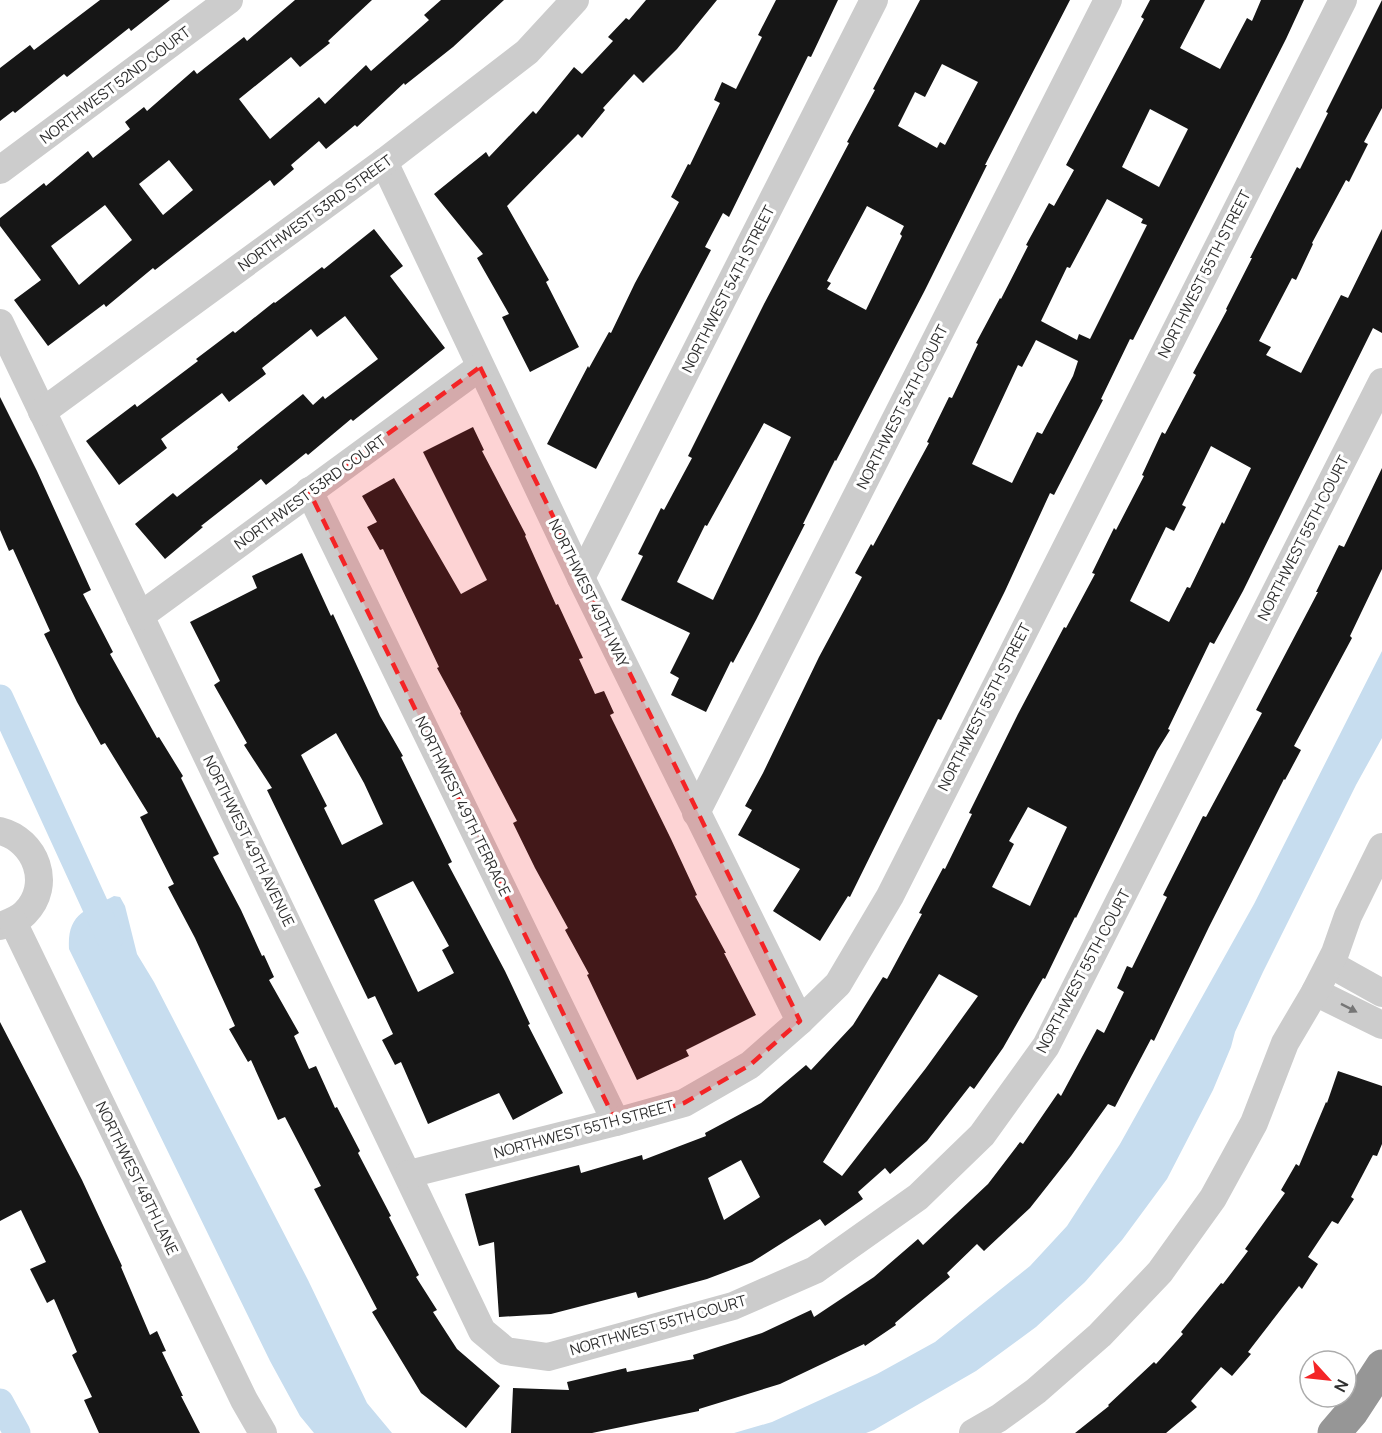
<svg xmlns="http://www.w3.org/2000/svg" width="1382" height="1433" font-family="Manrope,sans-serif">
	<style>
		.water { fill: #c7ddef }
		.lines { fill: none; stroke-linecap: round; stroke-linejoin: round }
		.canal { stroke: #c7ddef; stroke-width: 27 }
		.building { fill: #161616; fill-rule: evenodd }
		.street { stroke: #ccc; stroke-width: 28 }
		.highway { stroke: #969696; stroke-width: 33 }
		.oneway { fill: #767676 }
		.marked { fill: #f42426; fill-opacity: 0.2; stroke: #f42426; stroke-width: 4.5; stroke-dasharray: 12 8; stroke-linejoin: round }
		.labels { text-anchor: middle; dominant-baseline: central; stroke-width: 6; stroke-linejoin: round; paint-order: stroke }
		.street-label { font-size: 15px; fill: #2f2f2f; stroke: #fff }
	</style>
	<rect width="100%" height="100%" fill="#fff"/>
	<g class="water">
		<path d="M1382 651V738L1356 785 1263 972 1235 1032 1231 1047 1213 1090 1167 1179 1122 1240 1085 1282 1036 1327 976 1371 874 1430 866 1433H734L772 1422 877 1374 935 1342 1030 1266 1067 1226 1120 1144 1254 904Z"/>
		<path d="M114 896 120 897 125 906 137 954 154 982 308 1280 367 1403 392 1433H314L300 1416 270 1361 69 949C67 913 86 910 114 896Z"/>
	</g>
	<g class="lines">
		<g class="canal">
			<path d="M0 698 110 938"/>
			<path d="M0 1402 17 1433"/>
		</g>
	</g>
	<g class="building">
		<path d="M100 0H170L131 31 129 28 67 77 64 74 15 113 13 111 0 121V68L30 45 34 50Z"/>
		<path d="M295 0H372L328 41 330 43 300 67 291 57 239 99 270 139 319 97 325 104 366 65 371 71 429 20 424 15 441 0H504L453 47 405 85 404 83 357 127 355 125 326 149 319 141 291 165 294 169 274 186 270 180 155 270 153 268 106 307 104 304 48 346 14 300 41 280 0 226V218L44 183 46 186 88 151 93 158 130 129 125 122 144 107 147 111 194 70 197 74 244 37 247 41ZM169 160 193 190 163 215 139 184ZM105 205 132 240 79 285 51 246Z"/>
		<path d="M646 0H717L677 49 643 83 634 74 603 108 605 110 582 138 578 134 507 206 549 280 546 282 579 347 530 372 502 317 509 314 477 258 483 254 434 194 486 152 489 157 533 111 536 114 574 67 582 74 613 41 608 37 626 18 629 20Z"/>
		<path d="M776 0H838L811 57 808 56 729 217 723 213 705 247 711 250 596 469 547 444 588 366 589 368 609 332 611 333 635 283 679 202 671 197 688 164 690 165 720 103 714 100 722 82 736 89 762 37 758 35Z"/>
		<path d="M920 0H1070L985 165H987L925 290 836 461 835 460 803 524H805L756 620 733 663 731 661 706 712 671 695 679 678 670 673 690 633 621 600 643 556 638 554 661 508 664 510 692 458 688 456 764 304 849 143 847 142 875 90 873 89ZM942 64 978 82 945 145 940 142 937 148 898 126 915 92 925 97ZM867 206 904 226 900 234 902 236 866 310 827 289 831 283 827 281ZM764 423 791 437 713 600 677 582 705 525 707 526Z"/>
		<path d="M1150 0H1205L1180 48 1220 69 1247 18 1252 21 1261 0H1304L1286 39 1133 340 1130 339 1101 399 1103 400 1054 495 1050 493 1005 591 941 720 938 719 850 897 848 896 820 941 773 911 800 869 738 835 752 810 745 806 763 773 819 657 862 577 855 573 871 544 873 546 929 443 927 442 949 397 952 398 978 344 976 343 1000 298 1001 299 1028 246 1026 245 1049 203 1054 206 1074 170 1066 165 1144 19 1141 17ZM1150 109 1188 129 1159 187 1122 167ZM1107 199 1143 219 1141 223 1147 225 1090 339 1079 334 1077 340 1041 321 1067 267 1070 268ZM1036 340 1078 361 1073 376 1042 434 1037 432 1012 483 972 464 1018 365 1022 367Z"/>
		<path d="M1382 0V108L1364 142 1368 144 1349 182 1346 180 1312 243 1313 244 1296 280 1292 278 1259 341 1271 347 1266 355 1301 373 1341 295 1348 298 1382 229V333L1373 328 1243 591 1214 644 1210 642 1168 729 1170 730 1157 751 1076 918 1075 917 1045 979 1043 978 1003 1048 974 1089 970 1086 927 1141 890 1174 885 1168 858 1192 863 1199 825 1226 820 1219 752 1262 707 1279 638 1298 636 1292 551 1314 499 1317 494 1242 479 1246 465 1194 579 1165 581 1173 642 1155 643 1160 706 1136 705 1133 761 1103 806 1065 811 1070 853 1025 883 977 887 979 922 914 919 913 943 868 945 869 972 814 969 813 1018 714 1064 627 1066 628 1095 574 1092 573 1114 528 1116 530 1144 476 1142 475 1162 432 1165 434 1196 375 1193 373 1227 310 1226 309 1252 258H1250L1297 167 1300 169 1328 113 1326 112ZM1211 446 1251 468 1224 524 1222 522 1190 588 1187 587 1169 622 1130 601 1166 527 1174 531 1186 507 1182 505ZM1028 807 1067 827 1030 906 992 887 1014 844 1009 841ZM939 974 978 996 926 1068 842 1176 823 1162ZM741 1160 760 1197 724 1220 708 1178Z"/>
		<path d="M374 229 403 266 390 276 445 348 353 421 351 419 308 455 306 453 266 485 261 479 201 526 203 527 165 559 135 524 173 493 177 497 238 449 237 447 303 394 313 405 323 396 325 399 378 359 345 316 317 337 311 329 262 368 266 374 229 402 222 393 161 439 167 448 119 485 86 441 135 404 137 407 198 361 196 359 233 331 235 333 274 302 275 303 322 267 324 269Z"/>
		<path d="M0 397 37 471 91 590 83 594 113 652 110 654 157 738 159 737 183 776 181 778 219 854 213 857 241 910 262 956 264 955 274 977 269 980 299 1033 294 1036 309 1069 316 1066 335 1108 337 1107 360 1151 358 1153 391 1216 389 1217 419 1275 416 1277 437 1310 433 1312 457 1349 500 1386 466 1428 421 1393 372 1312 377 1309 314 1189 321 1186 285 1117 278 1120 251 1060 248 1062 229 1029 235 1026 195 938 168 887 174 884 140 817 148 813 105 743 101 745 77 702 44 634 50 631 13 549 9 551 0 530Z"/>
		<path d="M473 427 484 450 482 451 526 535 525 536 556 605 558 604 583 658 579 659 595 694 604 691 614 713 610 715 671 839 697 895 695 896 726 953H724L756 1015 686 1050 689 1056 637 1080 587 975 589 974 565 930 568 928 535 868 513 823 517 821 460 713 461 712 437 668 439 667 383 549 380 550 367 527 377 522 362 496 394 478 461 594 487 580 423 452Z"/>
		<path d="M1382 468V569L1350 636 1352 638 1294 746 1301 750 1285 780 1284 779 1209 927 1154 1041 1151 1039 1115 1107 1108 1104 1071 1156 1030 1208 984 1251 977 1244 947 1273 950 1277 895 1323 896 1325 865 1346 864 1344 780 1384 699 1409V1411L592 1433H511L513 1388 569 1390 567 1382 626 1368 627 1372 694 1359 693 1355 762 1333 811 1310 814 1317 874 1277 918 1239 923 1245 988 1184 1020 1142 1023 1144 1058 1093 1061 1096 1097 1029 1104 1033 1124 992 1117 988 1127 966 1132 968 1167 897 1163 895 1203 816 1206 817 1262 713 1256 710 1318 592H1316L1339 545 1344 547Z"/>
		<path d="M302 553 331 616 333 614 380 716 403 756 401 757 452 862 448 864 505 971 530 1024 528 1025 563 1093 513 1120 499 1093 428 1124 401 1062 395 1065 382 1040 393 1034 375 996 368 999 267 790 272 788 244 745 247 743 214 685 220 681 190 622 257 588 252 576ZM336 733 364 783 383 824 342 845 324 808 327 806 301 755ZM413 881 449 946 442 950 454 973 418 992 374 900Z"/>
		<path d="M0 1022 82 1180 122 1266 121 1267 150 1335 157 1331 166 1351 162 1352 183 1396H181L200 1433H99L84 1400 92 1397 72 1355 77 1352 54 1299 47 1303 30 1269 46 1262 21 1210 0 1221Z"/>
		<path d="M1338 1071 1382 1086V1144L1377 1156 1373 1155 1351 1197 1354 1199 1338 1224 1332 1221 1308 1257 1318 1264 1302 1289 1299 1286 1248 1352 1251 1354 1232 1376 1221 1367 1191 1401 1197 1407 1166 1433H1075L1109 1406 1108 1405 1154 1362 1156 1364 1183 1334 1181 1332 1221 1283 1223 1284 1248 1251 1245 1249 1285 1193 1281 1190 1296 1164 1299 1166 1326 1102 1327 1103Z"/>
	</g>
	<g class="lines">
		<g class="street">
			<path d="M384 162 581 578 800 1021"/>
			<path d="M0 170 229 0"/>
			<path d="M0 323 482 1331 506 1351 548 1357 733 1306 815 1270 918 1197 982 1135 1046 1046 1382 382"/>
			<path d="M42 412 384 162 527 52 575 0"/>
			<path d="M309 491 616 1122"/>
			<path d="M581 578 874 0"/>
			<path d="M140 616 480 367"/>
			<path d="M696 813 1108 0"/>
			<path d="M0 831C36 840 53 885 25 913 18 920 9 923 0 926"/>
			<path d="M13 922 244 1400 263 1433"/>
			<path d="M1330 964 1382 993"/>
			<path d="M1315 992 1382 1025"/>
			<path d="M409 1174 616 1122 684 1103 750 1065 800 1021 838 984 890 896 1343 0"/>
			<path d="M973 1433 999 1418 1036 1391 1100 1335 1160 1272 1213 1198 1254 1123 1285 1043 1315 992 1335 953 1348 916 1382 847"/>
		</g>
		<path class="highway" d="M1334 1433 1352 1412 1382 1366"/>
	</g>
	<defs><path id="oneway-solid" d="M-6-.8H1V-3.2L6.5 0L1 3.2V.8H-6Z" transform="scale(1.5)"/></defs>
	<use class="oneway" href="#oneway-solid" transform="translate(1349 1008) rotate(27)"/>
	<path class="marked" d="M480 367 800 1021 750 1065 684 1103 616 1122 309 491Z"/>
	<g class="labels">
		<g class="street-label">
			<text transform="translate(115 85) rotate(-37)">NORTHWEST 52ND COURT</text>
			<text transform="translate(315 213) rotate(-36)">NORTHWEST 53RD STREET</text>
			<text transform="translate(1204 274) rotate(-63)">NORTHWEST 55TH STREET</text>
			<text transform="translate(728 289) rotate(-63)">NORTHWEST 54TH STREET</text>
			<text transform="translate(902 407) rotate(-63)">NORTHWEST 54TH COURT</text>
			<text transform="translate(310 492) rotate(-36)">NORTHWEST 53RD COURT</text>
			<text transform="translate(1303 538) rotate(-63)">NORTHWEST 55TH COURT</text>
			<text transform="translate(589 593) rotate(64)">NORTHWEST 49TH WAY</text>
			<text transform="translate(984 707) rotate(-63)">NORTHWEST 55TH STREET</text>
			<text transform="translate(463 806) rotate(64)">NORTHWEST 49TH TERRACE</text>
			<text transform="translate(249 841) rotate(64)">NORTHWEST 49TH AVENUE</text>
			<text transform="translate(1083 971) rotate(-62)">NORTHWEST 55TH COURT</text>
			<text transform="translate(584 1129) rotate(-15)">NORTHWEST 55TH STREET</text>
			<text transform="translate(137 1178) rotate(64)">NORTHWEST 48TH LANE</text>
			<text transform="translate(658 1325) rotate(-16)">NORTHWEST 55TH COURT</text>
		</g>
	</g>
	<g transform="translate(1328 1379) rotate(117)"><circle r="28" fill="#ffffff" stroke="#acacac" stroke-width="1.5"/>
	<path d="M0-4.5L10 22L0 15L-10 22Z" fill="#f42426"/>
	<text y="-9" font-size="16" font-weight="bold" text-anchor="middle" fill="#2f2f2f">N</text>
	</g>
</svg>
